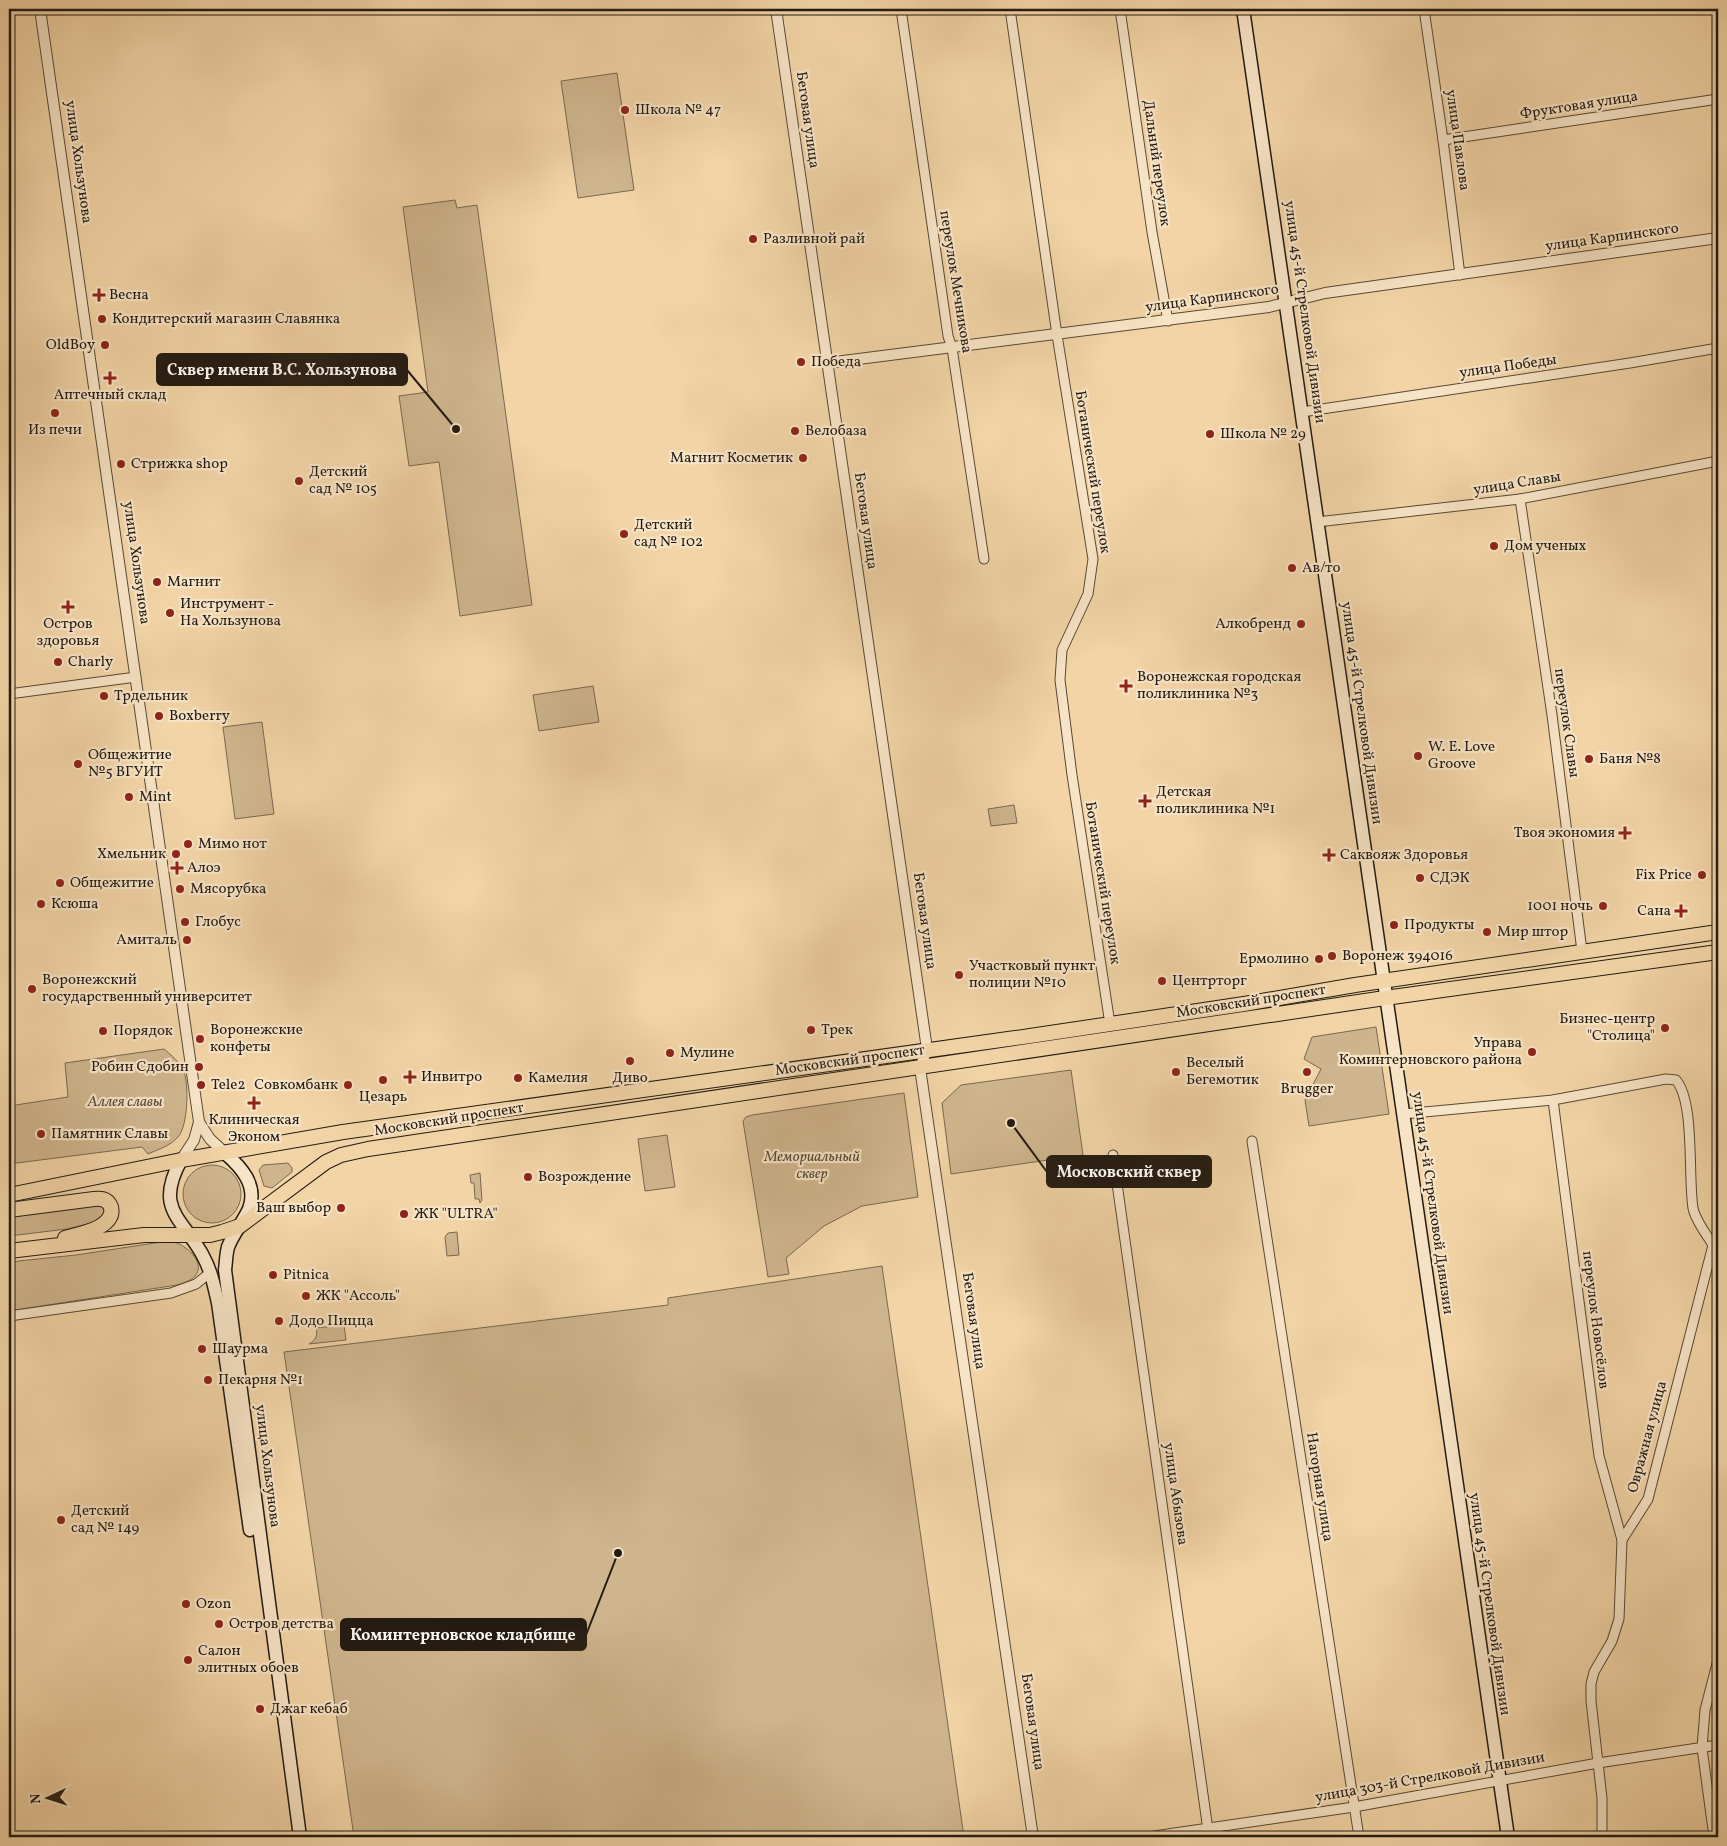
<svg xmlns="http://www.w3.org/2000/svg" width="1727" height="1846" font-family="Vollkorn,serif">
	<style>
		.green { fill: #cfb58d; stroke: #796850 }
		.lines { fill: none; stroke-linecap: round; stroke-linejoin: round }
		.minor-casing { stroke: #574937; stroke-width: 11 }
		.tertiary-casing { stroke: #574937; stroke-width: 12 }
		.secondary-casing { stroke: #231b12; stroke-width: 15 }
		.primary-casing { stroke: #231b12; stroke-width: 16 }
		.minor { stroke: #f7e3c5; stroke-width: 9 }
		.tertiary { stroke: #f7e3c5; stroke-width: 10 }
		.secondary { stroke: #f7e3c5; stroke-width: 12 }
		.primary { stroke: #f2d4a6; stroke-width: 14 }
		.poi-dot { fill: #8f2418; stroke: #f7e3c5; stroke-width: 2 }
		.labels { text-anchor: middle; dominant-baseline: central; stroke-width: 4.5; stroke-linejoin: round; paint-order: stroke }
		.street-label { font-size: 15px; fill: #231b12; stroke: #f7e3c5 }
		.poi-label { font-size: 15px; fill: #231b12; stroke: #f7e3c5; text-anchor: start }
		.park-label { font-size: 15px; font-style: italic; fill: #574937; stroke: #f7e3c5 }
		.leader { fill: none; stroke: #231b12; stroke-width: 2 }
		.callout-dot { fill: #231b12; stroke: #f7e3c5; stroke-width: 2 }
		.callout { fill: #231b12; stroke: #231b12; stroke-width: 2 }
		.callout-label { font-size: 16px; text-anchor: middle; font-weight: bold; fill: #fff }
	</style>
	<rect width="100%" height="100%" fill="#f2d4a6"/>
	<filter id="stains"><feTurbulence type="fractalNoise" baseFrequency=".004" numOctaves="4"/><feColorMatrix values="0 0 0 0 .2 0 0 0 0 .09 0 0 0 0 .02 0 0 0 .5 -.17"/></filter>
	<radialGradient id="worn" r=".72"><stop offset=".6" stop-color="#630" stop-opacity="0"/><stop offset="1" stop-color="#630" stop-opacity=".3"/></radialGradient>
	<g class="green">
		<path d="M617 73 634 190 578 198 561 81Z"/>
		<path d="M455 200 457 208 477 205 532 605 460 616 439 462 409 466 399 396 428 392 403 207Z"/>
		<path d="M593 686 599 722 539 731 533 695Z"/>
		<path d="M262 722 274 814 235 819 223 727Z"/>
		<path d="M1014 805 1017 823 991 826 988 809Z"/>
		<path d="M1376 1027 1389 1114 1309 1126 1305 1100 1321 1069 1304 1059 1312 1037Z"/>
		<path d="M164 1049C171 1055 181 1063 184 1072 189 1085 188 1126 178 1137 170 1146 159 1149 148 1154L142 1147 9 1164V1106L68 1097 65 1063Z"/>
		<path d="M1071 1070 1083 1155 951 1174 942 1103 961 1085Z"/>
		<path d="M904 1093 918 1197 862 1206 824 1226 786 1258 789 1274 768 1277 743 1121 746 1117 752 1115Z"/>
		<path d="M667 1135 675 1187 645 1191 638 1139Z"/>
		<path d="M288 1163 292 1168V1172L272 1188 264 1186 259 1170 263 1165Z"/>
		<circle cx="212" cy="1194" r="29"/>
		<path d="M480 1173 482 1200 480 1203 479 1199H475L474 1183H471L470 1175Z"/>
		<path d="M98 1201 108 1212 95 1222 67 1229 9 1236V1214Z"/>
		<path d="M457 1232 459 1255 447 1256 445 1237 448 1233Z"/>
		<path d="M161 1242C167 1242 172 1242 177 1243 188 1247 206 1264 195 1276 191 1281 183 1283 177 1285L9 1311V1262L76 1255Z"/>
		<path d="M882 1266 964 1837H354L284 1352 668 1305V1298Z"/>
		<path d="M344 1325 346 1340 309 1344C316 1340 318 1335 316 1328Z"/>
	</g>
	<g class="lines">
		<g class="minor-casing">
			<g id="minor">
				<path d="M901 9 948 336 952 348 984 559"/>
				<path d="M1010 9 1057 335 1093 559 1088 594 1062 650 1060 680 1072 775 1110 1024"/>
				<path d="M1120 9 1152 232 1168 321"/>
				<path d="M1424 9 1443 140 1460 275"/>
				<path d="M1443 140 1718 99"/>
				<path d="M1302 412 1630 363 1718 348"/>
				<path d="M1520 499 1552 715 1582 951"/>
				<path d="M1317 522 1520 499 1718 461"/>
				<path d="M9 694 136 677"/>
				<path d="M1553 1100 1599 1456 1622 1540"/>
				<path d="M1403 1114 1553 1100 1666 1079 1676 1080C1695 1102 1688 1177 1693 1208 1695 1220 1707 1235 1713 1245H1718"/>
				<path d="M1252 1141 1359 1837"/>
				<path d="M1113 1155 1209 1837"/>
				<path d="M9 1316 171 1293 196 1284 211 1272"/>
				<path d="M1147 1837 1354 1807 1598 1763 1718 1745"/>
				<path d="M1602 1837V1798L1591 1701V1684L1594 1672 1612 1641 1619 1619 1622 1540 1648 1499 1713 1245"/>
				<path d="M1714 1837 1702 1748 1705 1710 1718 1660"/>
			</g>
		</g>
		<g class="tertiary-casing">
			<g id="tertiary">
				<path d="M40 9 199 1122 210 1139 225 1153"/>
				<path d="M776 9 927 1049 920 1068 1033 1837"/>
				<path d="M827 363 1269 307 1325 293 1718 238"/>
				<path d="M181 1160 194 1140 199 1122"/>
			</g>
		</g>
		<g class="secondary-casing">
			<g id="secondary">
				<path d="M1243 9 1508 1837"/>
				<path d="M225 1153C241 1167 258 1185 249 1209 243 1222 233 1234 228 1247 226 1254 226 1263 225 1270L300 1837"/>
				<path d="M181 1160C155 1208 180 1216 202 1254 211 1270 214 1285 218 1303L250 1530"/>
			</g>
		</g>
		<g class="primary-casing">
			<g id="primary">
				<path d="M9 1195 181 1160 343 1132 1030 1036 1244 1004 1355 985 1718 932"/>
				<path d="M9 1210 94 1199C101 1198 108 1199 111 1207 116 1228 79 1234 65 1238"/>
				<path d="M9 1251 144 1235H210L222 1232 240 1226 326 1162 341 1155 368 1149 1385 998 1718 952"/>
			</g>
		</g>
		<use href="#minor" class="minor"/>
		<use href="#tertiary" class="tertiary"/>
		<use href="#secondary" class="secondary"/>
		<use href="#primary" class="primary"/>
	</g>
	<g class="poi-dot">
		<circle cx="625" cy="110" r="5"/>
		<circle cx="753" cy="239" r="5"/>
		<path d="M96.5 287.5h5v5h5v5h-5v5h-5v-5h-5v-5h5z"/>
		<circle cx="102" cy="319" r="5"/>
		<circle cx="105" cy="345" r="5"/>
		<circle cx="801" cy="362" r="5"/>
		<path d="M107.5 370.5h5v5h5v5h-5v5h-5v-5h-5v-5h5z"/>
		<circle cx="55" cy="413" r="5"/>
		<circle cx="795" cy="431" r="5"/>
		<circle cx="1210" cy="434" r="5"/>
		<circle cx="803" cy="458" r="5"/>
		<circle cx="121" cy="464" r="5"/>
		<circle cx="299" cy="481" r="5"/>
		<circle cx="624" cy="534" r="5"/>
		<circle cx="1494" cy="546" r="5"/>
		<circle cx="1292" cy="568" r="5"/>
		<circle cx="157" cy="582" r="5"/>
		<path d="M65.5 599.5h5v5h5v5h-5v5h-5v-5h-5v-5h5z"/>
		<circle cx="170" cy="613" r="5"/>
		<circle cx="1301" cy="624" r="5"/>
		<circle cx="58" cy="662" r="5"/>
		<path d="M1123.5 678.5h5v5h5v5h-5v5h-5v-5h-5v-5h5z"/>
		<circle cx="104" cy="696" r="5"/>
		<circle cx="159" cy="716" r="5"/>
		<circle cx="1418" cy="756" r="5"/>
		<circle cx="1589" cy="759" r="5"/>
		<circle cx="78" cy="764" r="5"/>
		<circle cx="129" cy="797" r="5"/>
		<path d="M1142.5 793.5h5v5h5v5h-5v5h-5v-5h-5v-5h5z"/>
		<path d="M1622.5 825.5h5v5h5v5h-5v5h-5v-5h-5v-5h5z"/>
		<circle cx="188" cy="844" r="5"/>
		<circle cx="176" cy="854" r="5"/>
		<path d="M1326.5 847.5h5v5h5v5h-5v5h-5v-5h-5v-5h5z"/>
		<path d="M174.5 860.5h5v5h5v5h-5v5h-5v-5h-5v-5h5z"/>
		<circle cx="1702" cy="875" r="5"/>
		<circle cx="1420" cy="878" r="5"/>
		<circle cx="60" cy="883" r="5"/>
		<circle cx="180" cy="889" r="5"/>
		<circle cx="41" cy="904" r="5"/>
		<circle cx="1603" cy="906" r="5"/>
		<path d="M1678.5 903.5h5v5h5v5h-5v5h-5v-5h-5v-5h5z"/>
		<circle cx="185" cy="922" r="5"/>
		<circle cx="1394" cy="925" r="5"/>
		<circle cx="1487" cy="932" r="5"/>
		<circle cx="187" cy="940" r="5"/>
		<circle cx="1332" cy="956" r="5"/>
		<circle cx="1319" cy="959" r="5"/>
		<circle cx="959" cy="975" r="5"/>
		<circle cx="1162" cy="981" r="5"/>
		<circle cx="32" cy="989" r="5"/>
		<circle cx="1665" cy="1028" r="5"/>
		<circle cx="811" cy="1030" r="5"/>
		<circle cx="103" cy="1031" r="5"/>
		<circle cx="200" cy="1039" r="5"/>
		<circle cx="1532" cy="1052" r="5"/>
		<circle cx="670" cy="1053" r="5"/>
		<circle cx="630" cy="1061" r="5"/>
		<circle cx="199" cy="1067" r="5"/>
		<circle cx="1176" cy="1072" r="5"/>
		<circle cx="1307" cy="1072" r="5"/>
		<path d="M407.5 1069.5h5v5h5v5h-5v5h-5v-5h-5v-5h5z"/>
		<circle cx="518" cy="1078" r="5"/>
		<circle cx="383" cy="1080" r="5"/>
		<circle cx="201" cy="1085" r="5"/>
		<circle cx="348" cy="1085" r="5"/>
		<path d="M251.5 1095.5h5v5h5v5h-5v5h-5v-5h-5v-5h5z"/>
		<circle cx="41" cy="1134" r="5"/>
		<circle cx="528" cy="1177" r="5"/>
		<circle cx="341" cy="1208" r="5"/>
		<circle cx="404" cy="1214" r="5"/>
		<circle cx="273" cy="1275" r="5"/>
		<circle cx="306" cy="1296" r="5"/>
		<circle cx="279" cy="1321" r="5"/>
		<circle cx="202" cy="1349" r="5"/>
		<circle cx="208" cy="1380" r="5"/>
		<circle cx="61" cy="1520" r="5"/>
		<circle cx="186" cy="1604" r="5"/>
		<circle cx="219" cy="1624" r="5"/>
		<circle cx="188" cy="1660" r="5"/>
		<circle cx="260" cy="1709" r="5"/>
	</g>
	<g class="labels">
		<g class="street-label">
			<text transform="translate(1579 106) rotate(-9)">Фруктовая улица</text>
			<text transform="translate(807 120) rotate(82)">Беговая улица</text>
			<text transform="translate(1457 140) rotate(82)">улица Павлова</text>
			<text transform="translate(78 162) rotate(82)">улица Хользунова</text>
			<text transform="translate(1156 163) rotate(82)">Дальний переулок</text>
			<text transform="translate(1612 238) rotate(-8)">улица Карпинского</text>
			<text transform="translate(955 282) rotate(81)">переулок Мечникова</text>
			<text transform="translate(1212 299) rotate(-8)">улица Карпинского</text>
			<text transform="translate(1304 312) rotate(82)">улица 45-й Стрелковой Дивизии</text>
			<text transform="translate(1508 367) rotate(-8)">улица Победы</text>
			<text transform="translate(1092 472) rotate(81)">Ботанический переулок</text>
			<text transform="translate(1517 484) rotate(-9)">улица Славы</text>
			<text transform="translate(865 521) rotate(82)">Беговая улица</text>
			<text transform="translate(136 563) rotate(82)">улица Хользунова</text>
			<text transform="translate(1361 713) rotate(82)">улица 45-й Стрелковой Дивизии</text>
			<text transform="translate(1566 723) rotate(82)">переулок Славы</text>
			<text transform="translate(1102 883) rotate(81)">Ботанический переулок</text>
			<text transform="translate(924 921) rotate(82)">Беговая улица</text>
			<text transform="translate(1251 1002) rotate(-9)">Московский проспект</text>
			<text transform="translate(850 1061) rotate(-8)">Московский проспект</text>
			<text transform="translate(449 1120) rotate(-9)">Московский проспект</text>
			<text transform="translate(1432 1203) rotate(82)">улица 45-й Стрелковой Дивизии</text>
			<text transform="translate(1595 1320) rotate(83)">переулок Новосёлов</text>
			<text transform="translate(973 1321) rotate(82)">Беговая улица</text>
			<text transform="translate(1648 1437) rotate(-75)">Овражная улица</text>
			<text transform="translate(267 1466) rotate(83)">улица Хользунова</text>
			<text transform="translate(1319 1487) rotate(81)">Нагорная улица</text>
			<text transform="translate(1175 1494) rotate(82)">улица Абызова</text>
			<text transform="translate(1489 1604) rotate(82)">улица 45-й Стрелковой Дивизии</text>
			<text transform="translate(1032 1722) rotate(82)">Беговая улица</text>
			<text transform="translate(1430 1778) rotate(-10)">улица 303-й Стрелковой Дивизии</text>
		</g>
		<g class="poi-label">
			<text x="635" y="110">Школа № 47</text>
			<text x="763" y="239">Разливной рай</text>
			<text x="109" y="295">Весна</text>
			<text x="112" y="319">Кондитерский магазин Славянка</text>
			<text x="95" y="345" text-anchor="end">OldBoy</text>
			<text x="811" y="362">Победа</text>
			<text x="110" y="395" text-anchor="middle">Аптечный склад</text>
			<text x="55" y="430" text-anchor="middle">Из печи</text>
			<text x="805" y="431">Велобаза</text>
			<text x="1220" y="434">Школа № 29</text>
			<text x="793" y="458" text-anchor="end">Магнит Косметик</text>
			<text x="131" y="464">Стрижка shop</text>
			<text x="309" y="472">Детский<tspan x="309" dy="17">сад № 105</tspan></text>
			<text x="634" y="525">Детский<tspan x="634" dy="17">сад № 102</tspan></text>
			<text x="1504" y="546">Дом ученых</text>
			<text x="1302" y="568">Ав/то</text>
			<text x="167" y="582">Магнит</text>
			<text x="180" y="604">Инструмент -<tspan x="180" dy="17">На Хользунова</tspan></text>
			<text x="68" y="624" text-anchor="middle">Остров<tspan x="68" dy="17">здоровья</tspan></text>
			<text x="1291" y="624" text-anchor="end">Алкобренд</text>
			<text x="68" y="662">Charly</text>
			<text x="1137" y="677">Воронежская городская<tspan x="1137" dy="17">поликлиника №3</tspan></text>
			<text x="114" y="696">Трдельник</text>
			<text x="169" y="716">Boxberry</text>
			<text x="1428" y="747">W. E. Love<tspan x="1428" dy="17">Groove</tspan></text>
			<text x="88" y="755">Общежитие<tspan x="88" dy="17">№5 ВГУИТ</tspan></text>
			<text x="1599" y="759">Баня №8</text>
			<text x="1156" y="792">Детская<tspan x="1156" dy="17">поликлиника №1</tspan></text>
			<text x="139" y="797">Mint</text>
			<text x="1615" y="833" text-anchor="end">Твоя экономия</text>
			<text x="198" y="844">Мимо нот</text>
			<text x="166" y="854" text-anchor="end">Хмельник</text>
			<text x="1340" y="855">Саквояж Здоровья</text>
			<text x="187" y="868">Алоэ</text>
			<text x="1692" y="875" text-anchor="end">Fix Price</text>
			<text x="1430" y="878">СДЭК</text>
			<text x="70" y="883">Общежитие</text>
			<text x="190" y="889">Мясорубка</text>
			<text x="51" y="904">Ксюша</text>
			<text x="1593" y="906" text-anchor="end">1001 ночь</text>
			<text x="1671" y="911" text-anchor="end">Сана</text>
			<text x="195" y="922">Глобус</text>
			<text x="1404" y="925">Продукты</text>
			<text x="1497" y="932">Мир штор</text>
			<text x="177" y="940" text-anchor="end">Амиталь</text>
			<text x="1342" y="956">Воронеж 394016</text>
			<text x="1309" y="959" text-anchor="end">Ермолино</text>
			<text x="969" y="966">Участковый пункт<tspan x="969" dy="17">полиции №10</tspan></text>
			<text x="42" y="980">Воронежский<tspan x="42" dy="17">государственный университет</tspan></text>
			<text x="1172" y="981">Центрторг</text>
			<text x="1655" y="1019" text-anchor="end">Бизнес-центр<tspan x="1655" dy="17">"Столица"</tspan></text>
			<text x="210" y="1030">Воронежские<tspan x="210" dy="17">конфеты</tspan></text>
			<text x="821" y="1030">Трек</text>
			<text x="113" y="1031">Порядок</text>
			<text x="1522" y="1043" text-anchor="end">Управа<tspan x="1522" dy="17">Коминтерновского района</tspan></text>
			<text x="680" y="1053">Мулине</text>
			<text x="1186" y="1063">Веселый<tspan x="1186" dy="17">Бегемотик</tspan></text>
			<text x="189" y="1067" text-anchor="end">Робин Сдобин</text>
			<text x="421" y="1077">Инвитро</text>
			<text x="528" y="1078">Камелия</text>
			<text x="630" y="1078" text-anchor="middle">Диво</text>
			<text x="211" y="1085">Tele2</text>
			<text x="338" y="1085" text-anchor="end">Совкомбанк</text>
			<text x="1307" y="1089" text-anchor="middle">Brugger</text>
			<text x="383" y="1097" text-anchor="middle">Цезарь</text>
			<text x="254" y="1120" text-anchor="middle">Клиническая<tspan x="254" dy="17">Эконом</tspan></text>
			<text x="51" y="1134">Памятник Славы</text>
			<text x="538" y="1177">Возрождение</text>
			<text x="331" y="1208" text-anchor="end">Ваш выбор</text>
			<text x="414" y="1214">ЖК "ULTRA"</text>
			<text x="283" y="1275">Pitnica</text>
			<text x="316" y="1296">ЖК "Ассоль"</text>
			<text x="289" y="1321">Додо Пицца</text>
			<text x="212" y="1349">Шаурма</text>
			<text x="218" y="1380">Пекарня №1</text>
			<text x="71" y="1511">Детский<tspan x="71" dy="17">сад № 149</tspan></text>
			<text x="196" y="1604">Ozon</text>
			<text x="229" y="1624">Остров детства</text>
			<text x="198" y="1651">Салон<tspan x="198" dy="17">элитных обоев</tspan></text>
			<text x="270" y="1709">Джаг кебаб</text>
		</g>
		<g class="park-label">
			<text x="125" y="1102">Аллея славы</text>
			<text x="812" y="1157">Мемориальный<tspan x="812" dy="17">сквер</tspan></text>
		</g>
	</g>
	<path class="leader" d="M456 429L407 370M1011 1123L1047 1172M618 1553L586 1635"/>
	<g class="callout-dot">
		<circle cx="456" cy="429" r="5"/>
		<circle cx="1011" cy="1123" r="5"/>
		<circle cx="618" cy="1553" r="5"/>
	</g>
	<g class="callout">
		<rect x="157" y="354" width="250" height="31" rx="5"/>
		<rect x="1047" y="1156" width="164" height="31" rx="5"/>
		<rect x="341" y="1619" width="245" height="31" rx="5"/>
	</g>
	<g class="callout-label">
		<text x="282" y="375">Сквер имени В.С. Хользунова</text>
		<text x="1129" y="1177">Московский сквер</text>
		<text x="463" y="1640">Коминтерновское кладбище</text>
	</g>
	<rect width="1727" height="1846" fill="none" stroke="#f2d4a6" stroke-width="30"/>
	<rect x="10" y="10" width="1707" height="1826" fill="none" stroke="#231b12" stroke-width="2.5"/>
	<rect x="15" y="15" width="1697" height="1816" fill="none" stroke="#231b12"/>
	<g transform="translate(48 1798) rotate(266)" stroke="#f7e3c5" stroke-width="4" paint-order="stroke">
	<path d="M0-4L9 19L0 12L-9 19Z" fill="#231b12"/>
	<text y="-8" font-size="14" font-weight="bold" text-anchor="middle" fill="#231b12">N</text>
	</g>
	<rect width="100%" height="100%" filter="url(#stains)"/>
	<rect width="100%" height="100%" fill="url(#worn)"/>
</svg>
